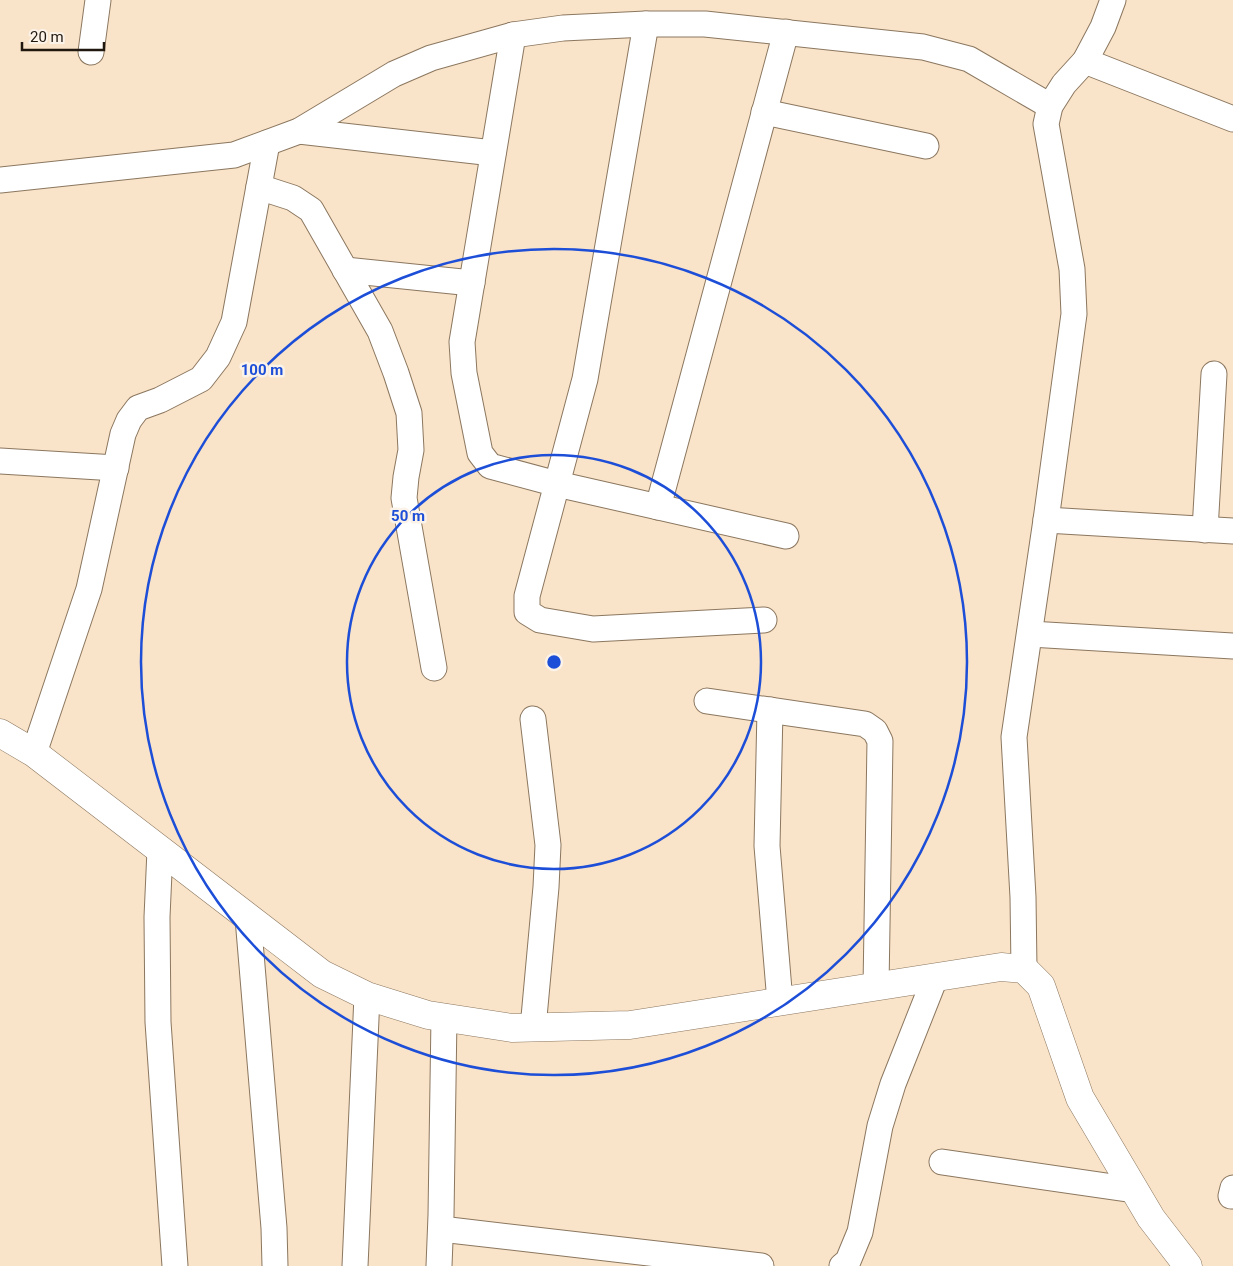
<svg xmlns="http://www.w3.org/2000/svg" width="1233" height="1266" font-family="Roboto,sans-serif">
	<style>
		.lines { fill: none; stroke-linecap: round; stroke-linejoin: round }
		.minor-casing { stroke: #8b775f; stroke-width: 27 }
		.tertiary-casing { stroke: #8b775f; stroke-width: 29 }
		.minor { stroke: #fff; stroke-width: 25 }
		.tertiary { stroke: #fff; stroke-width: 28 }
		.ring { fill: none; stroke: #1d4ed8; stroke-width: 2.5 }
		.centre { fill: #1d4ed8; stroke: #fbf2e8; stroke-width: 2.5 }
		.ring-label { font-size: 15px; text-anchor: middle; font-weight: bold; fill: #1d4ed8; stroke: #fbf2e8; stroke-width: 5; stroke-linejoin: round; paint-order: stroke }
	</style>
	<rect width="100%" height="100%" fill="#f9e3c9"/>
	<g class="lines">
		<g class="minor-casing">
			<g id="minor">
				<path d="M646 24 585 379 527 596V612L540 620 593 629 764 620"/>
				<path d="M513 35 462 342 464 373 480 453 490 466 557 484 786 536"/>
				<path d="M91 52 98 0"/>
				<path d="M1085 61 1233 119"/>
				<path d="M764 112 926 146"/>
				<path d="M299 131 493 153"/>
				<path d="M0 180 234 155 299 131 394 74 431 58 513 35 563 28 646 24H705L923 47 969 59 1050 106"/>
				<path d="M259 187 293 198 311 210 380 331 396 373 409 413 411 450 406 477 404 498 434 668"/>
				<path d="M345 270 472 283"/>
				<path d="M0 461 116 468"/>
				<path d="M658 507 786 32"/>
				<path d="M1046 520 1233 531"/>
				<path d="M1205 530 1214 374"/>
				<path d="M1030 634 1233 646"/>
				<path d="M707 701 865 724 875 731 880 741 876 987"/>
				<path d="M770 710 767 846 780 1002"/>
				<path d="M533 719 548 845 546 887 533 1028"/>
				<path d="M34 753 89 589 123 434 129 420 138 408 160 400 201 379 218 357 234 322 267 143"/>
				<path d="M160 850 157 917 158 1022 175 1266"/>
				<path d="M248 918 274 1228 275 1266"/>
				<path d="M1024 969 1023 897 1014 737 1046 520 1074 314 1072 269 1046 124 1050 106 1064 84 1085 61 1103 27 1113 0"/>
				<path d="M942 1162 1134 1190"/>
				<path d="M1231 1196 1233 1188"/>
				<path d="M441 1229 761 1266"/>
				<path d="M355 1266 367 996"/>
				<path d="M439 1266 441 1215 444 1017"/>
				<path d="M842 1266 848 1261 860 1232 880 1126 893 1084 935 978"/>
			</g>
		</g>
		<g class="tertiary-casing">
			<path id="tertiary" d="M0 733 34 753 322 974 367 996 428 1015 512 1028 630 1025 1001 967 1024 969 1041 986 1080 1098 1151 1218 1188 1266"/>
		</g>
		<use href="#minor" class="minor"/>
		<use href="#tertiary" class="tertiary"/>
	</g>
	<g class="ring">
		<circle cx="554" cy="662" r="207"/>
		<circle cx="554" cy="662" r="413"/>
	</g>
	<circle cx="554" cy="662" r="8" class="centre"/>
	<g class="ring-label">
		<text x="262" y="375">100 m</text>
		<text x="408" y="521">50 m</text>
	</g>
	<path d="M22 42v8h82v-8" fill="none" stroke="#20180f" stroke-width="2.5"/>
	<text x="30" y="42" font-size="15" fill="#20180f" stroke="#fbf2e8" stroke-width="4" paint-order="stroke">20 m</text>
</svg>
